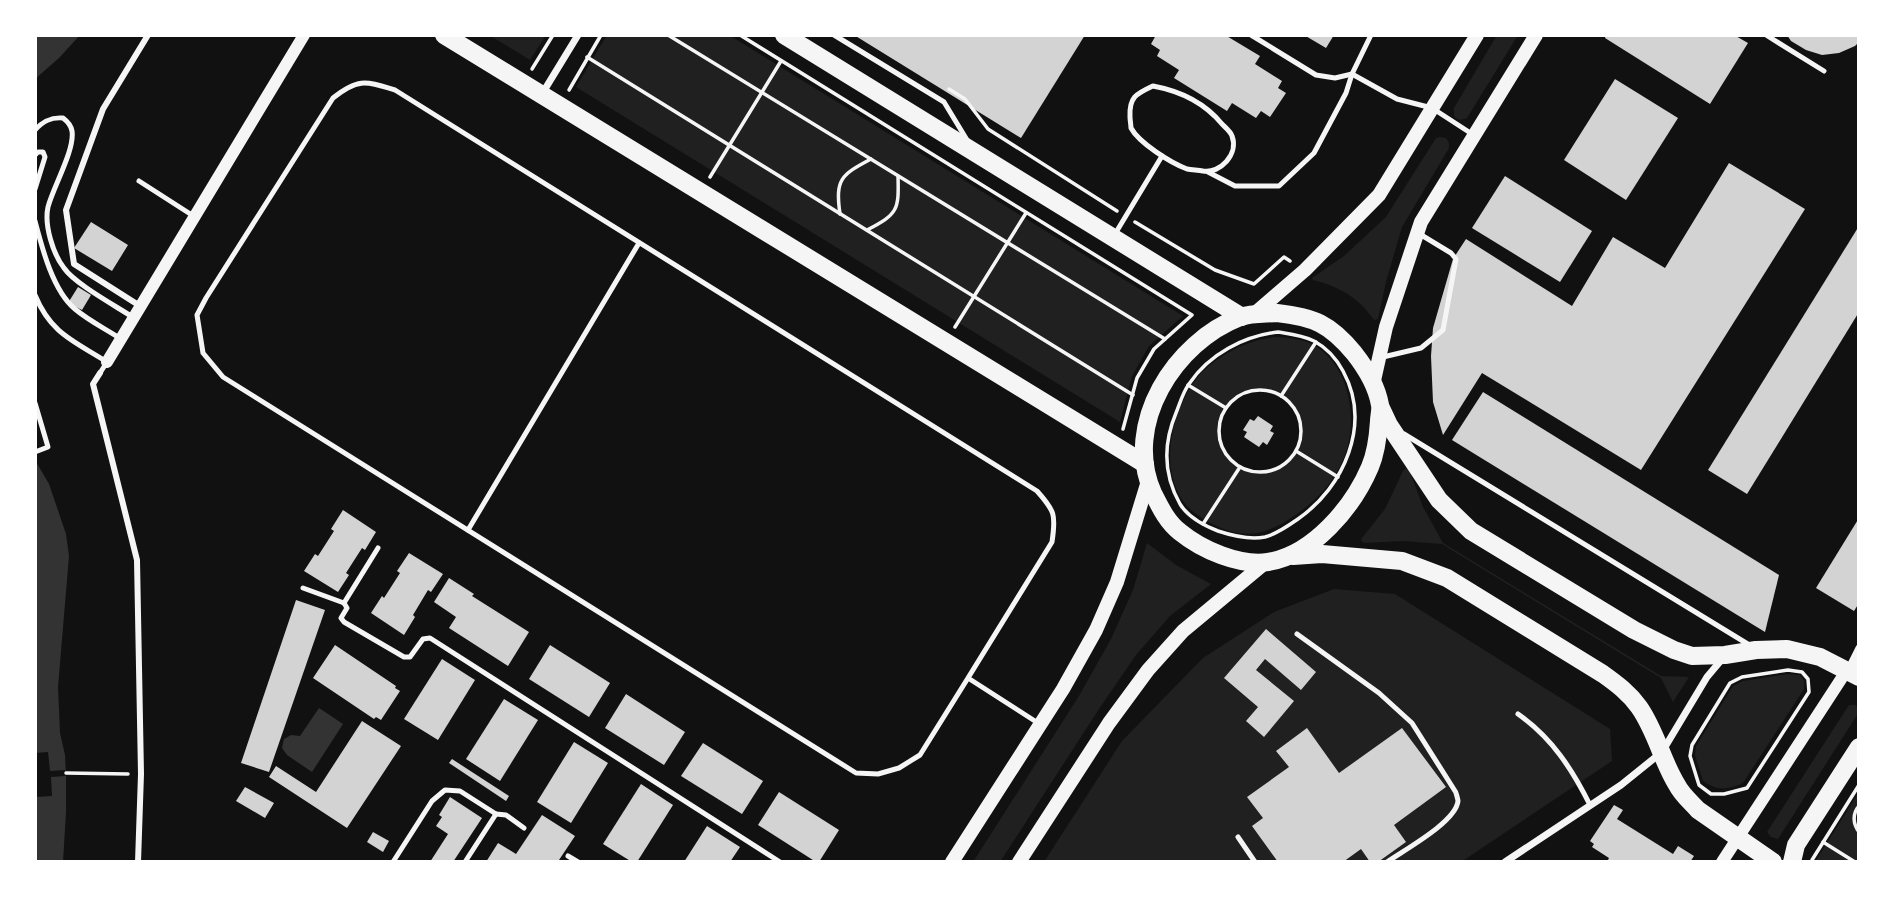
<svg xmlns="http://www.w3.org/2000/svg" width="1894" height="897" font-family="'Golos Text',sans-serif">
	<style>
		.green { fill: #202020; fill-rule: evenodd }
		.water { fill: #333 }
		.pier { fill: #111 }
		.building { fill: #d3d3d3 }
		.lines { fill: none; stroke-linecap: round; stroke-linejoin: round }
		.path { stroke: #f5f5f5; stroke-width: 3.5 }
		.service { stroke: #f5f5f5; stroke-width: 5 }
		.pedestrian { stroke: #f5f5f5; stroke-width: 6 }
		.minor { stroke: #f5f5f5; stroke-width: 7 }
		.tertiary { stroke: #f5f5f5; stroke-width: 12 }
		.secondary { stroke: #f5f5f5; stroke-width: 14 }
		.primary { stroke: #f5f5f5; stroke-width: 18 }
	</style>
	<rect width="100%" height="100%" fill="#111"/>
	<g class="green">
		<path d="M489 35H546L530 60Z"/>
		<path d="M607 35H729L1183 316 1149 346 1132 376 1120 422 576 87Z"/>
		<path d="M1497 35H1518L1467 118C1462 120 1458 121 1454 116V108Z"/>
		<path d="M1440 137 1446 138 1449 143V148L1402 227 1386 282 1378 319 1374 320C1358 297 1340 287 1313 280L1312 278 1344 256 1386 217 1436 138Z"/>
		<path d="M1278 337C1290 338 1302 339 1314 345 1348 365 1357 413 1347 449 1338 479 1316 502 1291 518 1261 538 1238 539 1207 521 1200 517 1191 511 1186 505 1159 471 1170 418 1192 385 1210 358 1247 339 1278 337ZM1260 391C1346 407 1273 514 1228 453 1214 435 1220 407 1240 396 1246 393 1253 392 1260 391Z"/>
		<path d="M1406 468 1410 472 1423 507 1443 543 1661 676 1689 677 1673 702 1661 678 1442 544 1403 541 1365 543 1361 541 1362 538 1385 509 1403 471Z"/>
		<path d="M1147 543 1176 565 1211 584 1170 616 1136 655 1099 709 1000 862H973L1079 696 1111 639 1133 590Z"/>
		<path d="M1334 589 1395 594 1610 729 1612 761 1461 862H1044L1122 741 1203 658 1274 612Z"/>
		<path d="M1788 674 1800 675 1804 680V689L1743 783C1727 790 1717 791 1703 781L1695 755 1696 746 1733 686 1743 681Z"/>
		<path d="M1849 705H1856L1859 712 1778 839 1771 837 1767 832Z"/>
		<path d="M1859 792V862H1815Z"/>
	</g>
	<g class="water">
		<path d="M35 35H80L59 58 35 79Z"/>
		<path d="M35 460 49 484 66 534 69 556 58 687 60 733 65 755 66 776V812L63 862H35Z"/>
		<path d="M319 708 343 724 312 772 287 755 282 748 284 739 291 735 300 736Z"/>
	</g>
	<path class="pier" d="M48 752 50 771 65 770 66 776 51 777 52 796 35 797V753Z"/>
	<g class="building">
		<path d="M854 35H1085L1021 138Z"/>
		<path d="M1156 35H1225L1260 56 1255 64 1282 81 1278 88 1286 93 1270 117 1261 111 1256 118 1232 103 1227 111 1174 78 1179 70 1157 56 1160 50 1151 44Z"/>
		<path d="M1304 35H1334L1326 48Z"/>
		<path d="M1606 35H1734L1748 43 1710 104 1605 38Z"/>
		<path d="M1787 35H1859V42L1855 46 1839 53 1822 55 1806 50 1791 41Z"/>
		<path d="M1615 79 1678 118 1626 200 1564 160Z"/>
		<path d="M1729 163 1805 209 1641 470 1482 373 1443 435 1433 402 1431 356 1433 328 1453 259 1466 239 1572 306 1613 237 1665 268Z"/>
		<path d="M1505 176 1592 231 1560 282 1472 228Z"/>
		<path d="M91 222 128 245 112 271 74 248Z"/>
		<path d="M1859 226V312L1747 494 1708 470Z"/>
		<path d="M78 287 91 295 82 310 68 303Z"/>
		<path d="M1483 392 1779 575 1765 632 1452 440Z"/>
		<path d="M1258 416 1273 426 1270 431 1274 433 1267 445 1263 442 1259 447 1244 437 1247 432 1243 430 1250 419 1254 421Z"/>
		<path d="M343 510 376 532 365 550 362 548 346 573 349 575 338 592 304 571 315 554 318 556 334 531 331 529Z"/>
		<path d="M1859 518V603L1854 611 1816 588Z"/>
		<path d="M409 553 443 574 431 592 428 590 413 615 415 617 404 635 371 613 382 596 384 598 400 573 397 571Z"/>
		<path d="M449 578 474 594 472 596 529 632 508 666 449 628 456 617 434 602Z"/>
		<path d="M296 600 325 610 269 772 241 763Z"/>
		<path d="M1266 629 1316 672 1301 690 1265 659 1256 670 1294 701 1264 737 1246 721 1258 707 1224 678Z"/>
		<path d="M335 645 396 686 395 688 400 691 381 720 376 717 374 719 313 678Z"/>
		<path d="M550 645 610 683 589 717 529 679Z"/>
		<path d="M442 659 475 680 438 740 404 719Z"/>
		<path d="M626 694 685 732 664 765 605 728Z"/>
		<path d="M504 699 538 720 500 781 466 759Z"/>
		<path d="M362 721 401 746 347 828 269 777 276 766 316 792Z"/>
		<path d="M1307 728 1339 773 1402 728 1446 787 1394 825 1406 842 1378 862H1370L1361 849 1343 862H1278L1252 826 1263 818 1247 797 1289 767 1276 751Z"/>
		<path d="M574 742 608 763 571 823 537 802Z"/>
		<path d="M703 743 763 781 742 814 681 776Z"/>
		<path d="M452 759 509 796 506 801 449 763Z"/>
		<path d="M641 784 673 805 637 862H632L603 844Z"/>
		<path d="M245 787 274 803 265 818 236 801Z"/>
		<path d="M779 792 839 830 819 862H816L758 825Z"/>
		<path d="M450 797 482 818 453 862H430L448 834 436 826 442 817 439 815Z"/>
		<path d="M1614 805 1623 810 1617 819 1673 854 1678 846 1694 856 1690 862H1607L1609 858 1592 847 1594 844 1590 841Z"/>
		<path d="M542 815 575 836 559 860 562 862H486L498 843 516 854Z"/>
		<path d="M707 826 740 847 730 862H684Z"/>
		<path d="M373 832 389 841 383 852 367 842Z"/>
	</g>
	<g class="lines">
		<g class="path">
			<path d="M668 35 1165 339"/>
			<path d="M740 35 1192 315 1154 349 1137 378 1123 429"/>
			<path d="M587 57 1133 395"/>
			<path d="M532 69 553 35"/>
			<path d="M949 89 965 99 988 129 1117 211"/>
			<path d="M569 90 601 35"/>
			<path d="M710 177 781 61"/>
			<path d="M840 214C835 179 841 175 871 159"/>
			<path d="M1135 222 1215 270 1254 284 1284 257 1290 261"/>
			<path d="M867 230C898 214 899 210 898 176"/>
			<path d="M955 327 1026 213"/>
			<path d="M1278 332C1291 334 1302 335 1314 341 1327 348 1336 358 1343 371 1372 424 1344 487 1298 519 1288 526 1277 534 1265 537 1249 540 1233 536 1218 531 1205 526 1188 517 1180 504 1163 474 1163 444 1176 413 1180 403 1183 392 1189 384 1209 354 1244 336 1278 332Z"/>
			<path d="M1188 385 1226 408"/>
			<circle cx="1260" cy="431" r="41"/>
			<path d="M1281 396 1316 342"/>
			<path d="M1296 451 1338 477"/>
			<path d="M1203 524 1240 467"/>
			<path d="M1788 670 1802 672 1808 679 1809 692 1747 788 1724 794H1711L1699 785 1690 756 1692 745 1730 683 1742 677Z"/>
			<path d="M66 773 128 774"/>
			<path d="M1859 806C1852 814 1853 824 1859 832"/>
			<path d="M1823 842 1855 862"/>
			<path d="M1812 860 1859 785"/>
		</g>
		<g class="service">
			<path d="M834 35 944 102 967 140"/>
			<path d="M1251 35 1316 75 1335 78 1352 74 1397 99 1432 108 1472 134"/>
			<path d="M1766 35 1824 71"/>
			<path d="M1153 86C1180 91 1204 102 1222 124 1225 127 1231 132 1232 136 1239 154 1220 174 1203 171 1198 170 1192 170 1187 169 1171 163 1139 143 1131 128 1131 126 1130 119 1130 117 1129 97 1136 94 1153 86Z"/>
			<path d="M35 130C43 121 51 117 63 118 67 121 71 125 72 131 75 150 53 187 48 207 44 225 53 254 64 268 75 284 116 306 134 318"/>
			<path d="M35 155 38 152H43L45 157 35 189"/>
			<path d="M1208 172 1235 186H1279L1314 153 1346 93 1352 74 1371 35"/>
			<path d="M139 181 195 217"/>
			<path d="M35 221C42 248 53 291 75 309 89 321 106 329 121 339"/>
			<path d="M1115 234 1162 156"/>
			<path d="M35 295C51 334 74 341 107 362L100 373"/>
			<path d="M1383 357 1421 348 1443 330 1456 259 1451 253 1418 233"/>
			<path d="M35 403 48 447 35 452"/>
			<path d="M1404 434 1751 646"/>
			<path d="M468 530 639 243"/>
			<path d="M303 588 344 603 347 608 341 618 344 622 404 657H410L423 639 430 638 780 862"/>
			<path d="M344 603 378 548"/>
			<path d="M1297 634 1379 693 1412 723 1455 791C1456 792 1458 800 1458 801 1456 822 1404 850 1387 862"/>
			<path d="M968 678 1052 542C1056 515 1055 511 1037 491L395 90C365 81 358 78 333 98L206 298 197 315 203 353 223 377 856 773 878 774 899 768 920 755 968 678 1038 723"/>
			<path d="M1518 714C1552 738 1572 769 1590 805"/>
			<path d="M1238 837 1255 862"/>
			<path d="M568 856 578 862"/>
			<path d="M393 862 432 801 445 790 460 791 496 814"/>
			<path d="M465 862 496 814 506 815 524 828"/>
		</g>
		<g class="pedestrian">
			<path d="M140 306 74 264 66 210 103 109 148 35"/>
			<path d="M100 373 93 384 137 560 141 774 138 862"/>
		</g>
		<g class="minor">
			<path d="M542 94 578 35"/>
			<path d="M1850 666 1859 648"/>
			<path d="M1505 862 1621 785 1662 752 1707 677 1723 658"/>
		</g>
		<g class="tertiary">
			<path d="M107 362 304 35"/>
			<path d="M1722 862 1847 670 1859 663"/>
		</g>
		<g class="secondary">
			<path d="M1254 314 1305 270 1379 195 1477 35"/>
			<path d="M1373 385 1386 327 1421 222 1536 35"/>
			<path d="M952 862 1063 689 1096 630 1117 582 1148 481"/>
			<path d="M1019 862 1109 723 1148 670 1183 631 1266 562"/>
		</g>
		<g class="primary">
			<path d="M444 35 1145 464"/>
			<path d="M784 35 1242 317"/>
			<path d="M1277 313C1314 317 1330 324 1354 353 1365 367 1377 387 1380 405 1381 410 1379 416 1379 421 1378 437 1376 453 1370 467 1353 507 1313 555 1268 562 1239 566 1202 550 1180 532 1167 522 1160 507 1153 493 1122 424 1175 342 1240 317 1252 313 1265 314 1277 313Z"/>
			<path d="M1381 408 1389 425 1439 500 1471 531 1634 630 1674 650 1692 656 1725 655 1756 650 1787 649 1820 657 1859 677"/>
			<path d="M1293 556 1322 554 1402 561 1447 578 1603 674C1617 684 1629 693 1639 707 1656 731 1662 761 1677 785 1682 795 1691 802 1698 810L1773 862"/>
			<path d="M1792 862 1796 845 1859 747"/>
		</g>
	</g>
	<rect width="1894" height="897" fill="none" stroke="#ffffff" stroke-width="74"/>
</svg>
